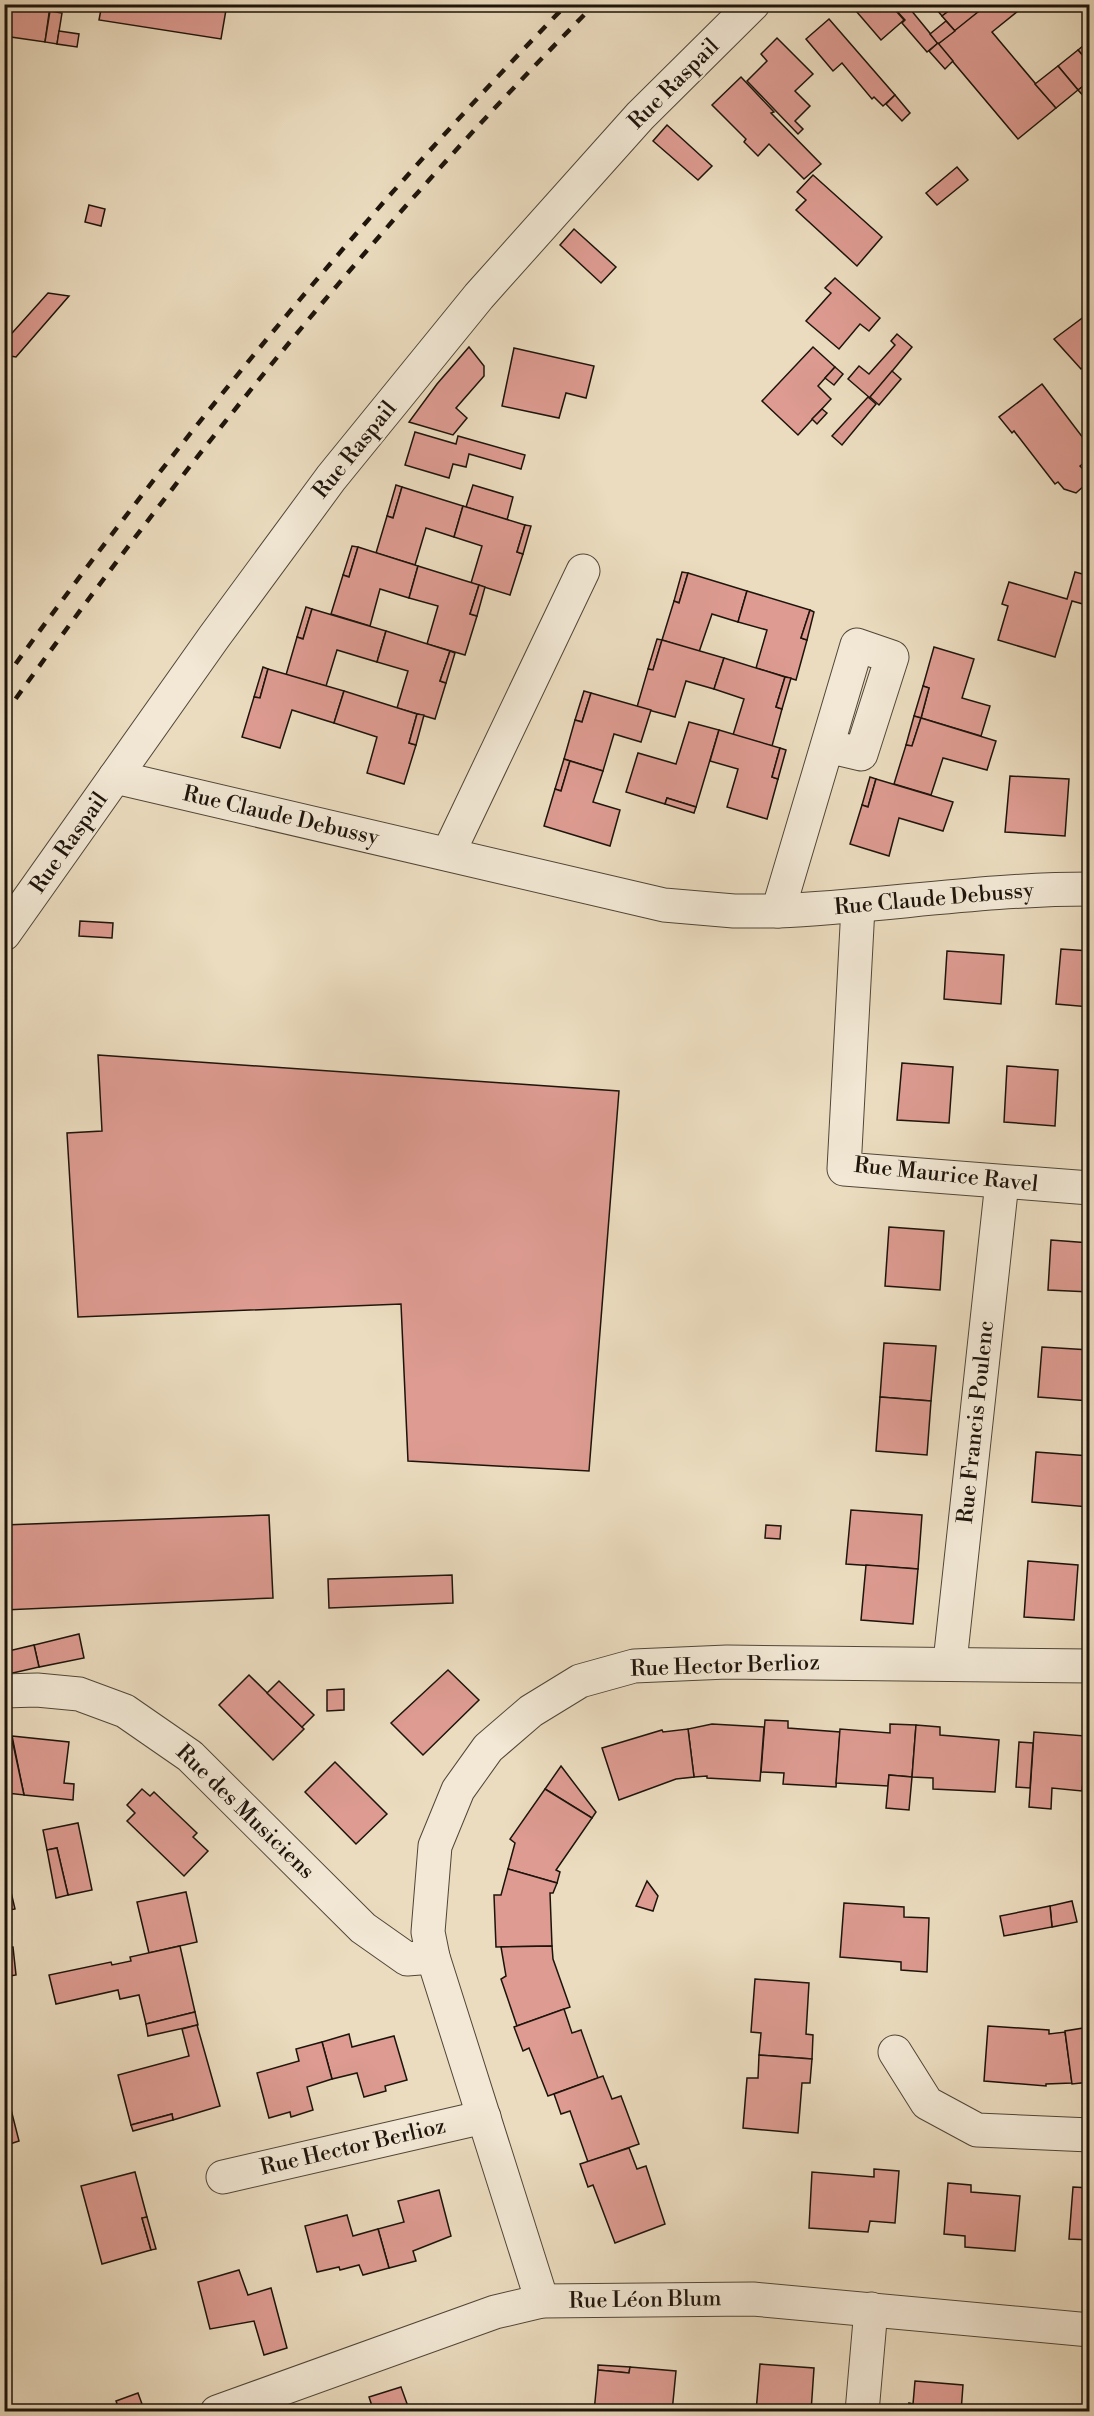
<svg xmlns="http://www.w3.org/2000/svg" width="1094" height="2416" font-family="'Libre Bodoni',serif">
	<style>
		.building { fill: #dd9b91; stroke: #1d140b; stroke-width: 1.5 }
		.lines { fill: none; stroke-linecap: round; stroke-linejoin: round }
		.street-casing { stroke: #504638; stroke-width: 35 }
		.street { stroke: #f2e8d5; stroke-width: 33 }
		.rail { stroke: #1d140b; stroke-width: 4.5; stroke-dasharray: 10 10; stroke-linecap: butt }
		.labels { text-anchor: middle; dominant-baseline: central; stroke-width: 4.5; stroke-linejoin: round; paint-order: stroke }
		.street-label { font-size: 22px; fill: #1d140b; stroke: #f2e8d5 }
	</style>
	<rect width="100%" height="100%" fill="#ebdcbf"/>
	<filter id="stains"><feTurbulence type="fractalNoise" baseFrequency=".00333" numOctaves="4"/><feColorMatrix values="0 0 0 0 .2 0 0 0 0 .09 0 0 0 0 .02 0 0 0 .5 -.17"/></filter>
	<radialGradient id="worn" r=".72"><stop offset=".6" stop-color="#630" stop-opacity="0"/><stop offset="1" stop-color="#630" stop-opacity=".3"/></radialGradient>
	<g class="building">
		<path d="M4 4 50 6 45 42 4 36Z"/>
		<path d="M102 4H227L221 39 99 20Z"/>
		<path d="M850 4H890L904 20 881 40Z"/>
		<path d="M899 4H906L938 43 927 52 902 23 905 20 895 9Z"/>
		<path d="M932 4H958L942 16Z"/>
		<path d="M958 4H977L981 10 955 31 942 16Z"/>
		<path d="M988 4H1021L1023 7 992 32 1056 108 1018 139 938 44Z"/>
		<path d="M50 11 62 13 57 44 45 42Z"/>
		<path d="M829 19 895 95 883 106 874 97 872 99 842 63 833 71 806 39Z"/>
		<path d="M946 21 955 31 938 44 930 34Z"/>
		<path d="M59 31 79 34 77 47 57 44Z"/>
		<path d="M777 38 813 74 795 91 810 106 795 121 803 129 798 134 747 81 767 61 761 54Z"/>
		<path d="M1090 40V64L1078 50Z"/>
		<path d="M938 43 953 61 945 69 929 51Z"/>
		<path d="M1078 50 1090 64V81L1078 90 1058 66Z"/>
		<path d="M1058 66 1078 90 1056 108 1035 84Z"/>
		<path d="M741 77 774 112 771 113 821 164 804 179 769 144 758 156 744 142 746 139 712 105Z"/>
		<path d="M1090 81V103L1078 90Z"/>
		<path d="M895 95 910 113 902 121 886 104Z"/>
		<path d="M667 125 712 166 698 180 653 141Z"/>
		<path d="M957 167 968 180 937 205 926 193Z"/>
		<path d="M813 175 882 237 857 266 796 210 806 200 797 192Z"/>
		<path d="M89 205 105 209 101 226 85 222Z"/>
		<path d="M574 229 616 267 601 283 560 245Z"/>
		<path d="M835 278 880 318 869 331 860 324 839 349 806 321 831 293 825 288Z"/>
		<path d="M48 293 69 296 16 357 4 355V342Z"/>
		<path d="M1085 316 1090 321V361L1081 369 1054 339Z"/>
		<path d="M897 334 912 347 870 398 848 379 859 366 869 374 895 345 891 341Z"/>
		<path d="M469 347 484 366V376L456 408 467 418 453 435 409 422 437 384Z"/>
		<path d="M813 347 835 367 818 386 831 399 798 435 762 401Z"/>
		<path d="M514 348 594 366 586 398 566 393 559 418 502 406Z"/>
		<path d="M835 367 843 374 834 385 825 378Z"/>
		<path d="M892 371 901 379 879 405 870 397Z"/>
		<path d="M1042 384 1090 447V458L1080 466 1085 471V485L1076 493 1064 489 1058 482 1055 484 1014 431 1012 433 999 417Z"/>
		<path d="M868 397 876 404 842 445 832 436Z"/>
		<path d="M822 409 827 413 817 424 812 419Z"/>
		<path d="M415 432 456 444 458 436 525 455 521 469 469 454 466 467 453 464 449 478 405 465Z"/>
		<path d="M396 485 402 487 393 518 387 516Z"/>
		<path d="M473 485 513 497 507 520 466 507Z"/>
		<path d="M402 487 463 506 454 537 426 528 415 565 376 553 387 516 393 518Z"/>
		<path d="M463 506 525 525 517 552 523 554 510 595 471 583 482 546 454 537Z"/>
		<path d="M525 525 531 526 523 554 517 552Z"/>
		<path d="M352 546 358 547 349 577 343 575Z"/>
		<path d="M358 547 418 566 409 598 380 589 370 626 331 614 343 575 349 577Z"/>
		<path d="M418 566 479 585 470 614 477 616 465 655 427 644 438 606 409 598Z"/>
		<path d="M682 572 688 573 679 603 674 601Z"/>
		<path d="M1075 572 1090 576V606L1072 601 1055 657 998 640 1008 606 1002 604 1009 582 1067 599Z"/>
		<path d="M688 573 747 591 738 622 712 614 699 652 662 640 674 601 679 603Z"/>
		<path d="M479 585 485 587 477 616 470 614Z"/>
		<path d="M747 591 810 610 801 638 807 640 796 680 756 668 767 630 738 622Z"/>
		<path d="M306 607 312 609 303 639 297 637Z"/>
		<path d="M312 609 386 631 377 662 337 650 326 686 286 675 297 637 303 639Z"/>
		<path d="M810 610 814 612 807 640 801 638Z"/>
		<path d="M386 631 450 651 440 681 446 683 435 719 397 708 408 671 377 662Z"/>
		<path d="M657 639 662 640 653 670 648 669Z"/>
		<path d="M662 640 724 658 714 689 686 681 675 717 637 707 648 669 653 670Z"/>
		<path d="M934 647 974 659 962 698 990 706 981 736 921 718 929 688 923 686Z"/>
		<path d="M450 651 455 653 446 683 440 681Z"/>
		<path d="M724 658 785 677 776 707 782 709 772 746 733 735 744 699 714 689Z"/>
		<path d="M263 667 268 669 260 698 254 697Z"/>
		<path d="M268 669 344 691 334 723 292 710 280 748 242 737 254 697 260 698Z"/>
		<path d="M785 677 791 678 782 709 776 707Z"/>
		<path d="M923 686 929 688 921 718 914 716Z"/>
		<path d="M344 691 417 714 409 743 416 745 404 784 367 773 377 737 334 723Z"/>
		<path d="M584 691 591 693 582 722 575 720Z"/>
		<path d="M591 693 651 710 641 742 614 734 603 771 564 759 575 720 582 722Z"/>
		<path d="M417 714 424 715 416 745 409 743Z"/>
		<path d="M914 716 921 718 912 746 906 745Z"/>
		<path d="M921 718 996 741 987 770 943 758 931 795 894 784 906 745 912 746Z"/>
		<path d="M689 722 719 730 696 807 667 798 665 804 626 792 638 753 676 764Z"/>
		<path d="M719 730 780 748 772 777 778 779 767 819 727 807 738 769 710 761Z"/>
		<path d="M780 748 786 750 778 779 772 777Z"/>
		<path d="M564 759 570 761 561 791 555 789Z"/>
		<path d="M570 761 603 771 593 802 620 810 610 846 544 826 555 789 561 791Z"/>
		<path d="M1010 776 1069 779 1065 836 1005 832Z"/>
		<path d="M870 777 876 779 868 807 862 805Z"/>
		<path d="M876 779 953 802 943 831 899 818 889 856 850 844 862 805 868 807Z"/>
		<path d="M667 798 696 807 694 813 665 804Z"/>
		<path d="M80 921 113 923 112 938 79 936Z"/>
		<path d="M1061 949 1090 951V1007L1056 1004Z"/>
		<path d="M947 951 1004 955 1001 1004 944 999Z"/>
		<path d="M98 1055 619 1091 589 1471 408 1461 401 1304 78 1317 67 1133 102 1131Z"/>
		<path d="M902 1063 953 1067 949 1123 897 1120Z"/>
		<path d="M1007 1066 1058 1070 1055 1126 1004 1122Z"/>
		<path d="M889 1227 944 1231 940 1290 885 1286Z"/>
		<path d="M1051 1240 1090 1243V1292L1048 1290Z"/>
		<path d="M884 1343 936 1346 931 1401 880 1397Z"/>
		<path d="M1042 1347 1090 1350V1401L1038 1397Z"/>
		<path d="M880 1397 931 1401 927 1455 876 1451Z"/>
		<path d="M1036 1452 1090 1456 1089 1507 1032 1502Z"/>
		<path d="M851 1510 922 1515 918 1569 846 1564Z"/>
		<path d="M269 1515 273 1598 4 1610V1525Z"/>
		<path d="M766 1525 781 1526 780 1539 765 1538Z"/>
		<path d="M1028 1561 1078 1565 1074 1620 1024 1617Z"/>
		<path d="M866 1565 918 1569 913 1624 861 1620Z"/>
		<path d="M452 1575 453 1603 329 1608 328 1579Z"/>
		<path d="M79 1634 84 1658 39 1667 34 1645Z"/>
		<path d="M34 1645 39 1667 4 1675V1652Z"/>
		<path d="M448 1670 479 1700 423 1755 391 1723Z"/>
		<path d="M249 1675 304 1729 273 1760 219 1705Z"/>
		<path d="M279 1681 314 1715 302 1727 267 1693Z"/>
		<path d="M344 1689V1710L327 1711V1690Z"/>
		<path d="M765 1720 788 1721V1728L840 1732 836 1787 783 1784 784 1773 761 1772Z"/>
		<path d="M712 1724 764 1727 760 1781 707 1778V1776L694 1777 688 1729Z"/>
		<path d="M890 1724 916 1725 912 1777 889 1775 888 1786 836 1783 840 1729 890 1733Z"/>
		<path d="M916 1725 940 1727V1735L999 1740 995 1792 933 1789V1778L912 1777Z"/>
		<path d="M688 1729 694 1777 676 1779 619 1800 602 1748 662 1730 663 1732Z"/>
		<path d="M1086 1729H1090V1781H1083L1082 1791 1052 1788 1051 1809 1029 1807 1034 1732 1085 1736Z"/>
		<path d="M12 1736 69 1742 64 1783 74 1784 73 1800 24 1795Z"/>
		<path d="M12 1739 24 1795 7 1793Z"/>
		<path d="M1019 1742 1033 1743 1030 1788 1016 1787Z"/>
		<path d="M335 1762 387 1814 356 1844 305 1792Z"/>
		<path d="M561 1766 596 1812 592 1818 545 1789Z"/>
		<path d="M889 1775 912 1777 909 1810 886 1808Z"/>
		<path d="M142 1789 150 1796 154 1792 197 1833 193 1837 208 1851 184 1876 127 1821 135 1813 127 1805Z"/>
		<path d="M545 1789 592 1818 556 1870 560 1872 557 1883 508 1869 515 1843 510 1839Z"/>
		<path d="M78 1823 92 1890 68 1895 57 1848 47 1850 43 1830Z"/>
		<path d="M57 1848 68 1895 56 1898 47 1850Z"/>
		<path d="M508 1869 557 1883 553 1893H550L552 1946 496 1947 494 1895H501Z"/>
		<path d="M647 1881 658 1896 653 1911 636 1906Z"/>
		<path d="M10 1888 15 1909 4 1911V1889Z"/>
		<path d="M186 1892 197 1942 149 1953 137 1902Z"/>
		<path d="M1072 1901 1077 1922 1052 1927 1050 1906Z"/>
		<path d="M844 1903 904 1907V1917L929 1918 927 1972 901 1970V1962L840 1957Z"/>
		<path d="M1050 1906 1052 1927 1004 1936 1000 1916Z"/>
		<path d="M180 1946 195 2012 146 2024 139 1995 120 1999 118 1990 56 2004 49 1975 111 1962 112 1965 131 1961 130 1957Z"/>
		<path d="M552 1946 553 1959 570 2007 517 2026 501 1979 506 1976 501 1947Z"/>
		<path d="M13 1947 16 1975 4 1977V1948Z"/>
		<path d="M755 1979 809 1983 806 2034 813 2035 812 2059 759 2055 761 2033 751 2032Z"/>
		<path d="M564 2009 572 2033 581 2030 598 2078 548 2096 529 2048 523 2051 514 2027Z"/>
		<path d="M195 2012 198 2025 148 2036 146 2024Z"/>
		<path d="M197 2025 220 2106 173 2120 172 2114 131 2125 118 2075 189 2056 182 2029Z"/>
		<path d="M988 2026 1049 2030V2034L1065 2032 1072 2083 1046 2084V2086L984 2081Z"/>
		<path d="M1090 2027V2082L1072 2084 1065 2031Z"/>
		<path d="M349 2034 352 2047 394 2036 407 2080 385 2086 386 2091 364 2097 357 2073 332 2079 322 2042Z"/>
		<path d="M322 2042 332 2079 307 2087 313 2110 291 2117 290 2112 269 2118 257 2073 299 2061 296 2049Z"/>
		<path d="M759 2055 812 2059 810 2083H802L798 2133 743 2128 747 2078H758Z"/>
		<path d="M603 2076 612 2099 621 2096 639 2144 588 2162 570 2111 561 2114 554 2094Z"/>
		<path d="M4 2082 19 2141 4 2146Z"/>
		<path d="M172 2114 173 2120 133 2131 131 2125Z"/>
		<path d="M629 2148 637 2169 646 2166 665 2224 615 2243 593 2185 588 2187 580 2164Z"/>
		<path d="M874 2169 899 2171 895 2223 870 2221 868 2232 809 2228 812 2172 874 2177Z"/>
		<path d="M135 2172 147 2217 142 2218 151 2250 102 2264 81 2186Z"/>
		<path d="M948 2183 971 2185V2192L1020 2196 1015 2251 965 2247V2236L944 2234Z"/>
		<path d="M1073 2187 1090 2188V2240L1069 2239Z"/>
		<path d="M439 2190 451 2236 413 2251 416 2261 389 2268 378 2229 404 2222 398 2201Z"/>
		<path d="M347 2215 353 2236 378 2229 389 2268 363 2275 359 2265 340 2270 339 2267 317 2272 305 2226Z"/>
		<path d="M147 2217 156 2249 151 2250 142 2218Z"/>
		<path d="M239 2270 248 2295 271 2288 287 2348 264 2355 254 2321 210 2329 198 2282Z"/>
		<path d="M760 2364 814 2368 811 2412H756Z"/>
		<path d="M598 2365 630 2367 629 2373 598 2370Z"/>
		<path d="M630 2367 676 2371 672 2412H594L598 2370 629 2373Z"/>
		<path d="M915 2381 963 2385 961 2412H909V2403L913 2404Z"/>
		<path d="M401 2387 410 2412H374L369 2397Z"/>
		<path d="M138 2393 142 2404 120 2412 116 2401Z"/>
	</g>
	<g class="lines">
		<g class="street-casing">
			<g id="street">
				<path d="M115 777 664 905 734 911H778L827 746 861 754 892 657 857 645 827 746"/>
				<path d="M448 854 583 571"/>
				<path d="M858 907 844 1169 1090 1188"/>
				<path d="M778 911C882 906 985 889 1090 889"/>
				<path d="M4 934 214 637 331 478 479 296 640 116 753 4"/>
				<path d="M950 1662 1002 1182"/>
				<path d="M4 1691 37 1690 79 1694 125 1711 190 1756 363 1928 407 1959 433 1957"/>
				<path d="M895 2052 927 2103 977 2130 1090 2135"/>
				<path d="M223 2177 484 2117"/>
				<path d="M542 2301 433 1957 428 1932 435 1846 458 1790 488 1748 531 1711 580 1681 634 1666 727 1662 1090 1666"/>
				<path d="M217 2412 495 2312 542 2301 753 2299 1090 2330"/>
				<path d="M862 2412 871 2309"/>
			</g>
		</g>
		<use href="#street" class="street"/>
		<g class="rail">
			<path d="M4 680C176 441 362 215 567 4"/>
			<path d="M4 715C184 464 377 223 595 4"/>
		</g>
	</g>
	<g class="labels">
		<g class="street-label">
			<text transform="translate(674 84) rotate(-45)">Rue Raspail</text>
			<text transform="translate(355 450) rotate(-51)">Rue Raspail</text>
			<text transform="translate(281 816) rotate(13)">Rue Claude Debussy</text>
			<text transform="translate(69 843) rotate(-55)">Rue Raspail</text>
			<text transform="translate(934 899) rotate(-5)">Rue Claude Debussy</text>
			<text transform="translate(946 1175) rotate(6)">Rue Maurice Ravel</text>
			<text transform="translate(976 1422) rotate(-84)">Rue Francis Poulenc</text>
			<text transform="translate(725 1666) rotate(-2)">Rue Hector Berlioz</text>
			<text transform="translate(245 1812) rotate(44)">Rue des Musiciens</text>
			<text transform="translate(353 2147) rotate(-13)">Rue Hector Berlioz</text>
			<text transform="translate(645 2300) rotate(-1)">Rue Léon Blum</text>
		</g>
	</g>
	<rect width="1094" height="2416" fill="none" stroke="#ebdcbf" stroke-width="24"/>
	<rect x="6" y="6" width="1082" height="2404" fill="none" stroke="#1d140b" stroke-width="3"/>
	<rect x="12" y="12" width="1070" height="2392" fill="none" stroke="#1d140b" stroke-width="1.5"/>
	<rect width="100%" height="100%" filter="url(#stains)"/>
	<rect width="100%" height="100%" fill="url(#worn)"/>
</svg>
